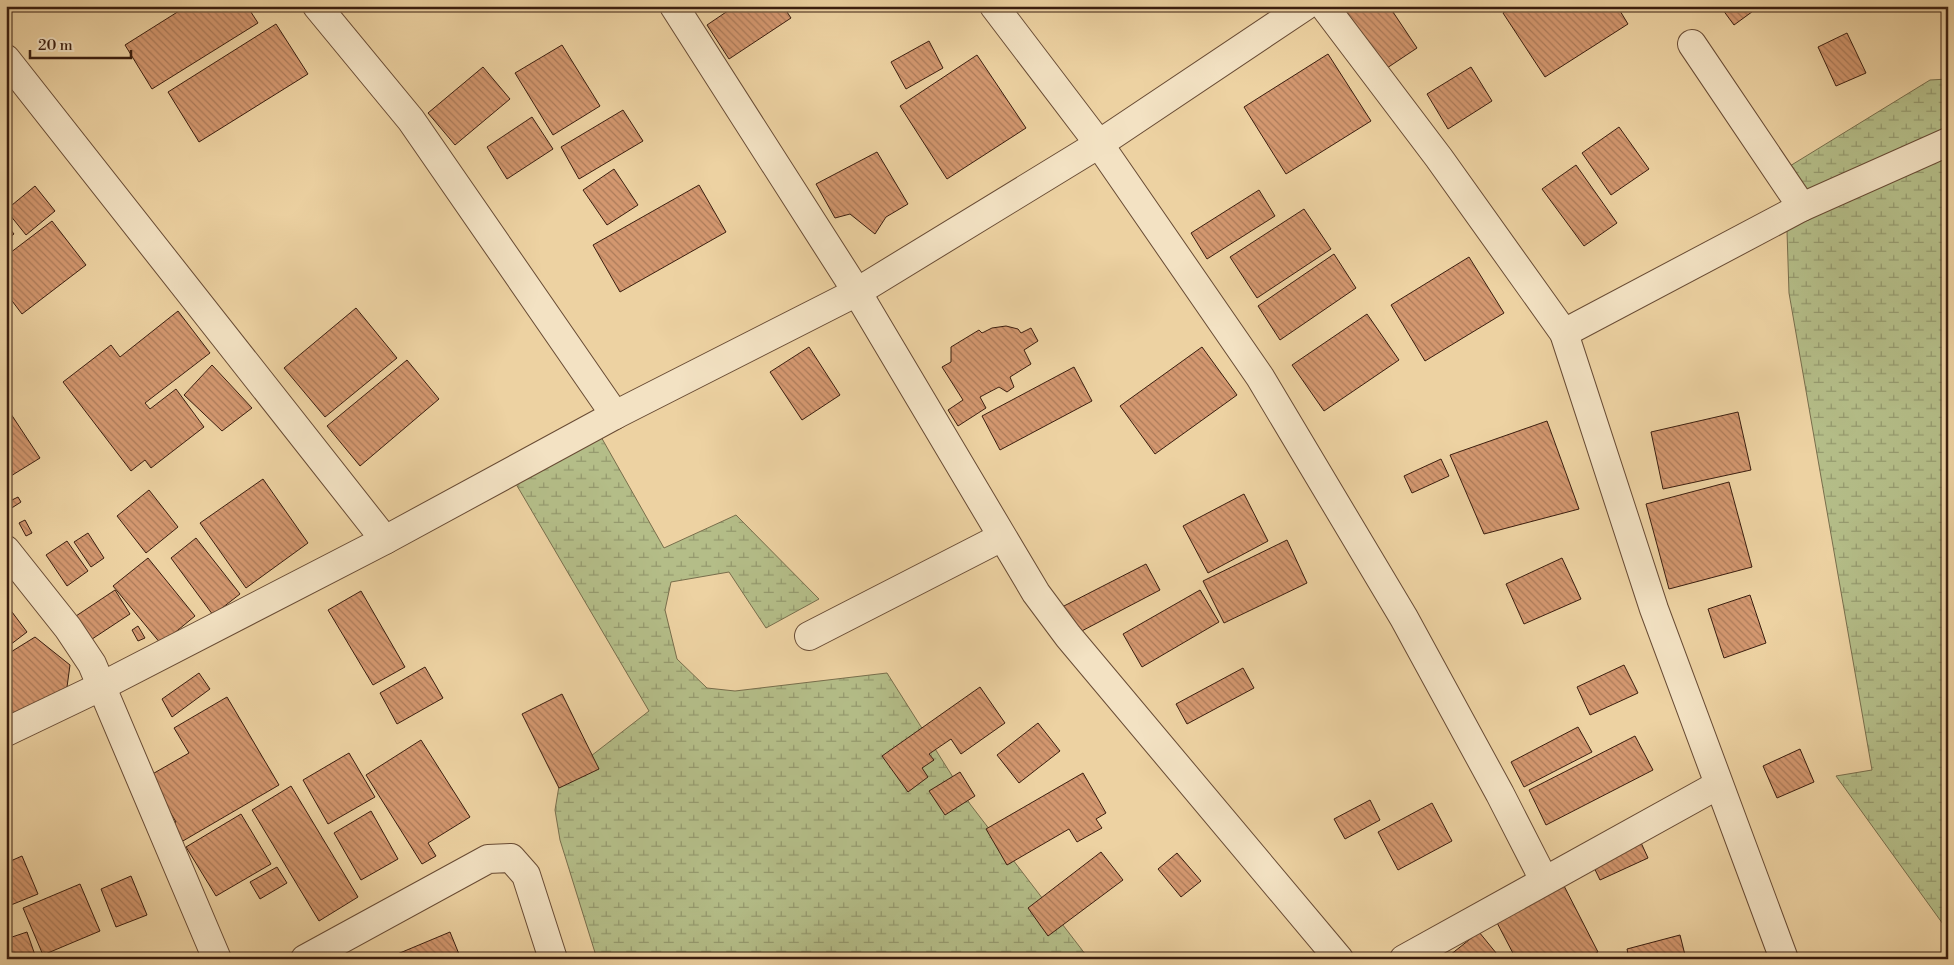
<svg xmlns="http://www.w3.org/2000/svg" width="1954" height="965" font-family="'Libre Bodoni',serif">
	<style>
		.wetland { fill: url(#wetland-marsh); stroke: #786e4c }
		.building { fill: url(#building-back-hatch); stroke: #3b1e0f }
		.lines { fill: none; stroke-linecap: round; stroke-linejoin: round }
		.minor-casing { stroke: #684b34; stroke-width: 30 }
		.tertiary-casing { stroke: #684b34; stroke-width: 30 }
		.minor { stroke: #f3e2c3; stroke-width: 28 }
		.tertiary { stroke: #f3e2c3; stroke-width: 28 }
	</style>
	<defs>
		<pattern id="wetland-marsh" width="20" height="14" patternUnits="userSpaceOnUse" patternTransform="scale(1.25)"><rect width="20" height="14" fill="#b4bd88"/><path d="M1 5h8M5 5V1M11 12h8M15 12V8" fill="none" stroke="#94996e"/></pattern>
		<pattern id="building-back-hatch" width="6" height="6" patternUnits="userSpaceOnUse" patternTransform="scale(1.25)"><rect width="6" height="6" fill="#d3976f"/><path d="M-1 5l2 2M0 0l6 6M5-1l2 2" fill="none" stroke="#ac7b5a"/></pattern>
	</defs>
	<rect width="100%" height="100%" fill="#edd2a2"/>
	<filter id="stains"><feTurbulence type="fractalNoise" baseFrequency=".004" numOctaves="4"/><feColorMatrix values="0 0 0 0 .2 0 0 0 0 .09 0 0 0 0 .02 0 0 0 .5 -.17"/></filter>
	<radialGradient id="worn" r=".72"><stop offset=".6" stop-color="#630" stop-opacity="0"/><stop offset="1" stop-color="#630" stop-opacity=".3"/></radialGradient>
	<g class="wetland">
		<path d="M1948 79V931L1836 776 1872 770 1789 293 1785 169 1930 80Z"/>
		<path d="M596 428 664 548 736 515 819 599 766 628 729 572 671 582 665 610 677 659 707 688 735 691 887 673 970 804 1089 959H597L560 840 555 810 560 780 649 711 516 484Z"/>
	</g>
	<g class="building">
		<path d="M187 6H247L258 23 152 89 125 45Z"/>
		<path d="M735 6H783L791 18 729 59 707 25Z"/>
		<path d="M1342 6H1389L1417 48 1381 72 1339 8Z"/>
		<path d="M1513 6H1617L1628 24 1545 77 1503 13Z"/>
		<path d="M1720 6H1760L1734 25Z"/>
		<path d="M276 24 308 74 199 142 168 92Z"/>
		<path d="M1847 33 1866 73 1836 86 1818 47Z"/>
		<path d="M929 41 943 68 906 89 891 62Z"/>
		<path d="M562 45 600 106 553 135 515 73Z"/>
		<path d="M1328 54 1371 121 1286 174 1244 107Z"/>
		<path d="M977 55 1026 128 947 179 900 106Z"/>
		<path d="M483 67 510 99 455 145 428 113Z"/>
		<path d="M1471 67 1492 101 1448 129 1427 94Z"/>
		<path d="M623 110 643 141 579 179 561 147Z"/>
		<path d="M532 117 553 149 507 179 487 147Z"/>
		<path d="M1619 127 1649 169 1611 195 1582 153Z"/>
		<path d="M877 152 908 204 886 217 875 234 850 214 835 218 816 184Z"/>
		<path d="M1576 165 1617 223 1584 246 1542 189Z"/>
		<path d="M614 169 638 205 607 225 583 190Z"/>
		<path d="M699 185 726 232 620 292 593 245Z"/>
		<path d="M35 186 55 211 26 235 6 210Z"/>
		<path d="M1259 190 1275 216 1207 259 1191 233Z"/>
		<path d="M1304 209 1331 249 1257 298 1230 257Z"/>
		<path d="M52 221 86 265 22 314 6 293V256Z"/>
		<path d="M6 224 14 234 6 240Z"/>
		<path d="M1334 254 1356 288 1280 340 1258 306Z"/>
		<path d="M1469 257 1504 313 1425 361 1391 305Z"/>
		<path d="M356 308 397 358 325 417 284 368Z"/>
		<path d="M178 311 210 353 145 403 150 409 176 389 204 427 151 468 145 460 131 471 63 382 111 345 120 357Z"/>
		<path d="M1367 314 1399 360 1324 411 1292 365Z"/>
		<path d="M1006 326 1018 329 1021 333 1031 328 1038 341 1024 350 1031 364 1010 377 1014 387 1007 392 999 387 980 397 986 408 958 426 948 410 963 400 942 367 951 362V347L979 330 982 333 992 328Z"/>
		<path d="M809 347 840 395 802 420 770 372Z"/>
		<path d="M1202 347 1237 395 1155 454 1120 406Z"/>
		<path d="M407 360 439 399 360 466 327 426Z"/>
		<path d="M212 365 252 408 222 431 184 395Z"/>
		<path d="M1074 367 1092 401 1000 450 982 416Z"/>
		<path d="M9 411 40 458 6 479V413Z"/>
		<path d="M1738 412 1751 470 1663 489 1651 432Z"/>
		<path d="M1547 421 1579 509 1484 534 1450 455Z"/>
		<path d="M1441 459 1449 476 1412 493 1404 476Z"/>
		<path d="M263 479 308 543 246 588 200 523Z"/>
		<path d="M1729 482 1752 567 1669 589 1646 504Z"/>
		<path d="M149 490 178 527 146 553 117 516Z"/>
		<path d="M1244 494 1268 541 1208 573 1183 526Z"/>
		<path d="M18 497 21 502 7 511 6 503Z"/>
		<path d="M25 520 32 533 26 536 19 523Z"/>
		<path d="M88 533 104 558 91 567 74 542Z"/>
		<path d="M196 538 240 594 213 615 171 558Z"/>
		<path d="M1287 540 1307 583 1224 623 1203 581Z"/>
		<path d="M67 541 88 571 67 586 46 555Z"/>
		<path d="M148 558 195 616 161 644 113 586Z"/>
		<path d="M1562 558 1581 599 1524 624 1506 584Z"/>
		<path d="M1146 564 1160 590 1076 634 1062 607Z"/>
		<path d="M115 590 130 614 83 645 67 622Z"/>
		<path d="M1200 590 1219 622 1142 667 1123 634Z"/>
		<path d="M361 591 405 667 373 685 328 610Z"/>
		<path d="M1750 595 1766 643 1724 658 1708 609Z"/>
		<path d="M6 604 27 632 6 648Z"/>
		<path d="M138 626 145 638 138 641 132 630Z"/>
		<path d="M35 637 70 665 67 687 6 726V655Z"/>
		<path d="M1624 665 1638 693 1590 715 1577 687Z"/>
		<path d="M425 667 443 698 397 724 380 693Z"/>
		<path d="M1243 668 1254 688 1187 724 1176 704Z"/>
		<path d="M199 673 210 689 172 717 162 699Z"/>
		<path d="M980 687 1005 723 961 754 951 739 929 754 934 760 922 768 928 777 908 792 882 756Z"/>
		<path d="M562 694 599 769 559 788 522 714Z"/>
		<path d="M227 697 279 785 176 845 166 828 176 822 149 776 189 753 174 728Z"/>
		<path d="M1038 723 1060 751 1019 783 997 755Z"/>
		<path d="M1578 727 1592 752 1524 787 1511 762Z"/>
		<path d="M1635 736 1653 770 1546 825 1529 790Z"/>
		<path d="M421 740 470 817 428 843 436 856 422 864 366 775Z"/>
		<path d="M1800 749 1814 782 1777 798 1763 766Z"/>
		<path d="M349 753 375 797 328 824 303 780Z"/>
		<path d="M960 772 975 796 945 815 929 791Z"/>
		<path d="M1083 773 1106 813 1096 819 1102 828 1077 842 1069 829 1007 865 986 829Z"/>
		<path d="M291 786 358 897 319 921 252 810Z"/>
		<path d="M1370 800 1380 820 1345 839 1334 819Z"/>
		<path d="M1432 803 1452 841 1398 870 1378 832Z"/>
		<path d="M371 811 398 859 361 880 334 833Z"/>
		<path d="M241 814 271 864 216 896 186 847Z"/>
		<path d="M1637 834 1648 858 1600 880 1589 857Z"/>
		<path d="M1101 852 1123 880 1048 936 1028 908Z"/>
		<path d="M1177 853 1201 881 1181 897 1158 869Z"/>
		<path d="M22 856 38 894 6 907V863Z"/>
		<path d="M277 867 287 883 260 899 250 882Z"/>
		<path d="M131 876 147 915 116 927 101 889Z"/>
		<path d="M1562 882 1598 952 1585 959H1516L1494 917Z"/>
		<path d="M80 884 100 931 43 955 23 908Z"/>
		<path d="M27 932 36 958 6 959V939Z"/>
		<path d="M450 932 461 959H396L395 955Z"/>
		<path d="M1479 932 1501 959H1445Z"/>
		<path d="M1680 935 1686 959H1629L1627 949Z"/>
	</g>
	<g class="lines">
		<g class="minor-casing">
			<g id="minor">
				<path d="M317 6 411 120 615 415"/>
				<path d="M994 6 1099 144 1260 377 1404 618 1500 794 1544 880"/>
				<path d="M1324 6 1439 158 1564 333 1654 609 1784 959"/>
				<path d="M6 59 385 540"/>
				<path d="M1802 207 1948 142"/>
				<path d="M1564 333 1802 207 1692 44"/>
				<path d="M6 550 68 628 92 664 217 959"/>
				<path d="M809 636 1002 537"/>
				<path d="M6 732 102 686 385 540 615 415 857 292 1099 144 1305 6"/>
				<path d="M305 959 488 859 511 858 526 875 553 959"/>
				<path d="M1404 959 1718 785"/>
			</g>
		</g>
		<g class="tertiary-casing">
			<path id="tertiary" d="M674 6 857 292 1036 593 1068 636 1339 959"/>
		</g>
		<use href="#minor" class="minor"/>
		<use href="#tertiary" class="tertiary"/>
	</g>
	<rect width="1954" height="965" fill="none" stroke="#edd2a2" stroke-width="25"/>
	<rect x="8" y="8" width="1939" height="950" fill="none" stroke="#3b1e0f" stroke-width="2.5"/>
	<rect x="12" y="12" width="1929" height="940" fill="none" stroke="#3b1e0f"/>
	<path d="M30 50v8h101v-8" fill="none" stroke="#3b1e0f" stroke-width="2.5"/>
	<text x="38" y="50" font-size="15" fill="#3b1e0f" stroke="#f3e2c3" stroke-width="4" paint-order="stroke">20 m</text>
	<rect width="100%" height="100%" filter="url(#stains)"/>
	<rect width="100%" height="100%" fill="url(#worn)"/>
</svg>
